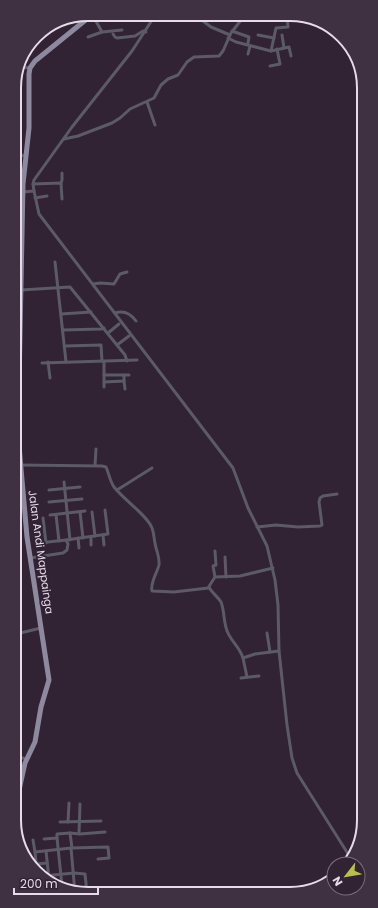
<svg xmlns="http://www.w3.org/2000/svg" width="378" height="908" font-family="Poppins,sans-serif">
	<style>
		.lines { fill: none; stroke-linecap: round; stroke-linejoin: round }
		.street { stroke: #5b5a65; stroke-width: 3 }
		.primary { stroke: #8d8aa0; stroke-width: 5 }
		.labels { text-anchor: middle; dominant-baseline: central; stroke-width: 3.5; stroke-linejoin: round; paint-order: stroke }
		.street-label { font-size: 11px; fill: #e6dbe7; stroke: #312234 }
		.rim { fill: none; stroke: #e6dbe7; stroke-width: 2 }
	</style>
	<rect width="100%" height="100%" fill="#312234"/>
	<g class="lines">
		<g class="street">
			<path d="M92 14 102 32 122 30"/>
			<path d="M195 15 211 27 230 35"/>
			<path d="M232 31 249 37 248 43"/>
			<path d="M113 34 115 37 117 38 135 36 143 31 146 32"/>
			<path d="M258 35 274 38"/>
			<path d="M282 35 284 48"/>
			<path d="M88 37 102 32"/>
			<path d="M228 38 236 42 271 51 289 47 291 56"/>
			<path d="M271 51 276 28 288 27 287 15"/>
			<path d="M248 54 250 46"/>
			<path d="M270 66 280 64 277 49"/>
			<path d="M19 67 30 68"/>
			<path d="M147 102 155 125"/>
			<path d="M64 139 78 136 112 123 120 118 130 109 154 98 161 85 168 79 178 75 187 62 194 57 219 56 223 51 231 33 245 15"/>
			<path d="M14 157 26 155"/>
			<path d="M61 183 62 180V173"/>
			<path d="M33 184 61 183 62 199"/>
			<path d="M15 190 23 184"/>
			<path d="M34 191 33 184 34 180 72 127 132 51 156 14"/>
			<path d="M23 192 34 191 39 214 233 468 248 508 267 546 275 580 278 605 279 651 287 725 292 758 297 773 350 857"/>
			<path d="M35 198 47 196"/>
			<path d="M15 235H22"/>
			<path d="M55 262 66 362"/>
			<path d="M93 284 100 283 114 284 120 274 127 272"/>
			<path d="M21 290 70 287 125 355 127 361"/>
			<path d="M115 313C124 310 131 314 136 321"/>
			<path d="M61 314 91 312"/>
			<path d="M63 330 101 329 104 328"/>
			<path d="M108 333 119 324"/>
			<path d="M117 345 129 336"/>
			<path d="M65 346 101 345 102 361"/>
			<path d="M104 361V387"/>
			<path d="M48 362 50 378"/>
			<path d="M42 363 137 360"/>
			<path d="M104 375H129"/>
			<path d="M124 381 125 389"/>
			<path d="M104 382 124 381V375"/>
			<path d="M20 465 102 466 106 467C109 474 110 481 114 487 124 500 147 515 152 528 154 533 154 539 155 543 156 551 160 556 159 565 157 573 150 583 152 591L174 592 208 588 215 577 240 576 273 568"/>
			<path d="M95 465 96 449"/>
			<path d="M64 482 70 540"/>
			<path d="M49 490 80 487"/>
			<path d="M117 490 152 468"/>
			<path d="M49 502 82 499"/>
			<path d="M80 512 83 538"/>
			<path d="M92 512 95 536"/>
			<path d="M50 515 85 511"/>
			<path d="M56 515 59 541"/>
			<path d="M43 518 46 543"/>
			<path d="M257 527 276 525 298 527 320 526 322 525 319 502 320 498 323 496 337 494"/>
			<path d="M103 535 104 545"/>
			<path d="M91 537V545"/>
			<path d="M78 538 79 548"/>
			<path d="M66 540 108 534 105 510"/>
			<path d="M215 551 216 565 213 566 215 577"/>
			<path d="M225 557 226 577"/>
			<path d="M30 558 63 553 67 550 68 544 66 540 39 543"/>
			<path d="M209 587C212 593 218 597 221 602 225 612 223 623 228 633 232 642 240 648 243 658"/>
			<path d="M267 633 270 652"/>
			<path d="M16 634 41 628"/>
			<path d="M247 677 243 658 255 654 279 651"/>
			<path d="M241 678 259 676"/>
			<path d="M16 756 26 759"/>
			<path d="M60 822 101 821"/>
			<path d="M68 822 69 803"/>
			<path d="M70 833 80 834 105 832"/>
			<path d="M79 833 80 804"/>
			<path d="M57 838V834L70 833 72 848"/>
			<path d="M44 839 57 838 62 886"/>
			<path d="M33 840 35 852"/>
			<path d="M71 848 108 847 109 858 98 859"/>
			<path d="M46 851 49 879"/>
			<path d="M36 864 47 863"/>
			<path d="M37 873 35 852 71 848 75 893"/>
			<path d="M43 876 74 873 85 874 87 893"/>
		</g>
		<path class="primary" d="M16 804 25 763 35 742 41 707 49 680 27 537 18 434 23 184 29 128V74L30 68 35 61 93 14"/>
	</g>
	<g class="labels">
		<g class="street-label">
			<text transform="translate(41 552) rotate(82)">Jalan Andi Mappainga</text>
		</g>
	</g>
	<path d="M0 0H378V908H0ZM88 21H290A67 67 0 0 1 357 88V820A67 67 0 0 1 290 887H88A67 67 0 0 1 21 820V88A67 67 0 0 1 88 21Z" fill="#3f3142" fill-rule="evenodd"/>
	<path class="rim" d="M88 21H290A67 67 0 0 1 357 88V820A67 67 0 0 1 290 887H88A67 67 0 0 1 21 820V88A67 67 0 0 1 88 21Z"/>
	<g transform="translate(346 876) rotate(239)"><circle r="19" fill="#312234" stroke="#796c7c"/>
	<path d="M0-3L7 15L0 10L-7 15Z" fill="#b8c147"/>
	<text y="-6" font-size="11" font-weight="bold" text-anchor="middle" fill="#e6dbe7">N</text>
	</g>
	<path d="M14 888v6h84v-6" fill="none" stroke="#e6dbe7" stroke-width="2"/>
	<text x="20" y="888" font-size="12" fill="#e6dbe7" stroke="#312234" stroke-width="3" paint-order="stroke">200 m</text>
</svg>
